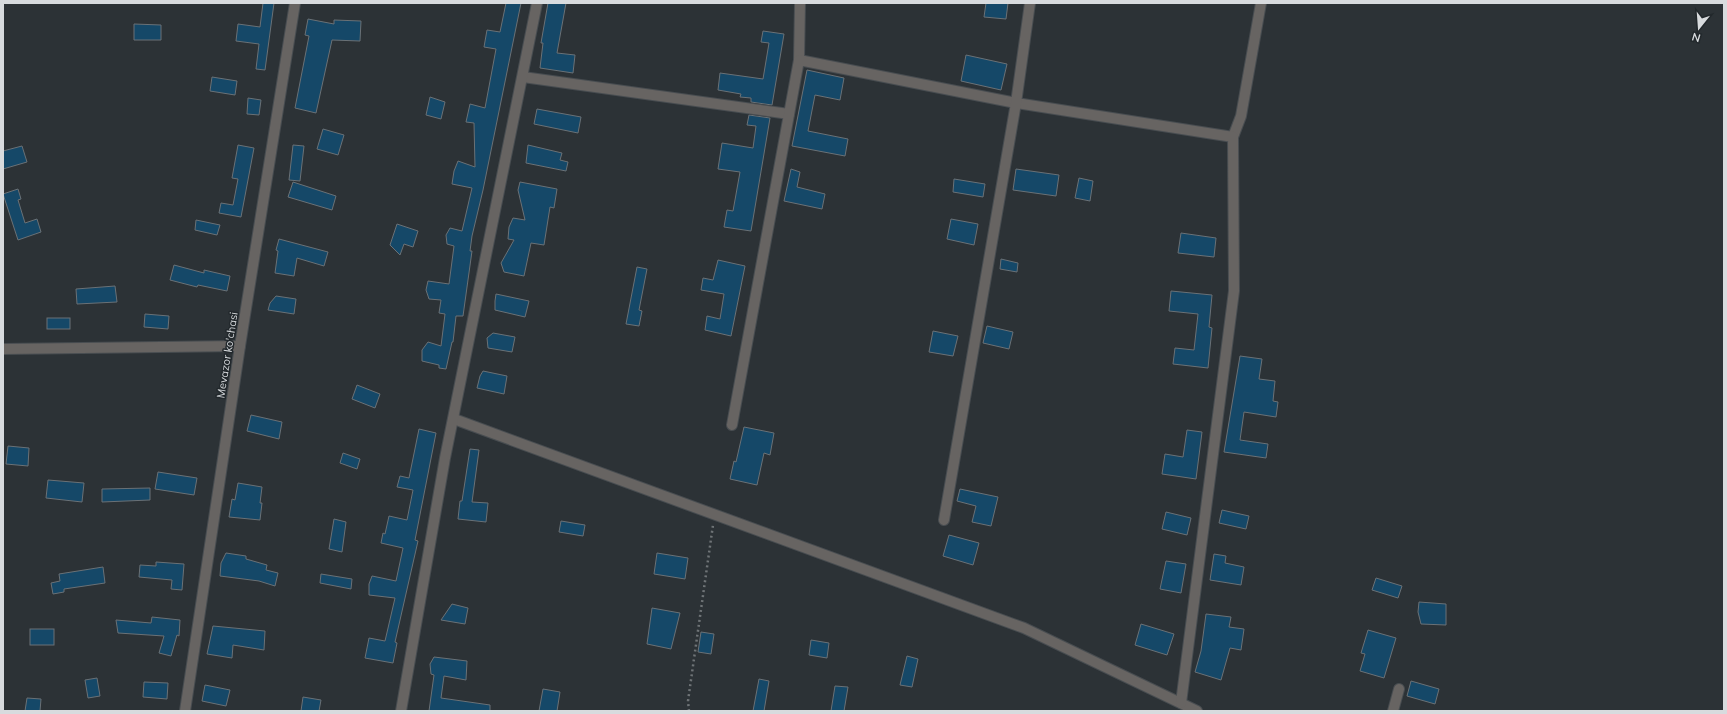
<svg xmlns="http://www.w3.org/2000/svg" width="1727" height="714" font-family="Mulish,sans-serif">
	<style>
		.building { fill: #154868; stroke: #6a7176 }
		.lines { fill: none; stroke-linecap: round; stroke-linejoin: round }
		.minor-casing { stroke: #484d51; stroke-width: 12 }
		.tertiary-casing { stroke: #484d51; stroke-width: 12 }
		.path { stroke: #6f7477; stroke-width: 2.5; stroke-dasharray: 2 3; stroke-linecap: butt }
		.minor { stroke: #676462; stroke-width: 10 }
		.tertiary { stroke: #676462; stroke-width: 10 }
		.labels { text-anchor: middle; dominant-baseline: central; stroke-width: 3; stroke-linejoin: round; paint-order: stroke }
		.street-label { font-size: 11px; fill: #d8dbde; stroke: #22282c }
	</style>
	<rect width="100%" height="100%" fill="#2c3236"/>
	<g class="building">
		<path d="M263 3H274L265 70 256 69 259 44 236 41 238 24 260 27Z"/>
		<path d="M506 3H521L483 190 472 236 470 251H472L463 316H456L453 342H452L446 369 439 368V365L422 361V350L428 342 441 346 445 314 439 313 441 300 429 299 426 290 428 281 449 284 454 246 447 244 446 235 450 228 462 231 472 188 452 184 454 171 458 161 475 167 474 123 466 122 470 104 485 108 496 49 484 47 487 30 500 32Z"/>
		<path d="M548 3H566L557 53 575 55 573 73 540 68 543 43H541Z"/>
		<path d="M986 3H1008L1006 19 984 17Z"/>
		<path d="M308 19 334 24V20L361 21 360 41 332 40 316 113 295 108 309 36 305 35Z"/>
		<path d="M134 24 161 25V40H134Z"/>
		<path d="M763 31 784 34 772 105 751 102V98L740 97 741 94 718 90 720 73 763 79 769 43 761 42Z"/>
		<path d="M966 55 1007 64 1001 90 961 81Z"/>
		<path d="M807 70 844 78 840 100 815 95 808 131 848 139 845 156 792 146Z"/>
		<path d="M212 77 237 81 235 95 210 91Z"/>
		<path d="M430 97 445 102 441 119 426 115Z"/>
		<path d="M248 98 261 100 259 115 247 114Z"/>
		<path d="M537 109 581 117 578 133 534 124Z"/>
		<path d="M749 115 770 118 751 231 724 227 727 210 733 211 740 172 718 169 722 143 753 148 756 126 747 125Z"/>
		<path d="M323 129 344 135 338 155 317 149Z"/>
		<path d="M238 145 254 148 241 217 219 213 221 203 233 205 238 179 232 178Z"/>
		<path d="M293 145 304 146 300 181 289 180Z"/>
		<path d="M528 145 562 153 560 160 568 162 566 171 526 163Z"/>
		<path d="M22 146 27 162 3 169V151Z"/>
		<path d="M791 169 800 172 797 187 825 194 822 209 784 201Z"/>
		<path d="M1016 169 1059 175 1056 196 1013 190Z"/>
		<path d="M1079 178 1093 181 1090 201 1075 198Z"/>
		<path d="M954 179 985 184 983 197 953 192Z"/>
		<path d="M293 182 336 196 332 210 288 197Z"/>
		<path d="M520 182 557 189 554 208 550 207 544 245 531 243 524 276 504 272 501 263 514 240 508 239 509 227 513 218 525 220 518 190Z"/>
		<path d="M18 189 21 199 18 200 25 223 37 219 41 232 18 240 3 194Z"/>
		<path d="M951 219 978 224 974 245 947 239Z"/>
		<path d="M196 220 220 225 217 235 195 230Z"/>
		<path d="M397 224 418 231 413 247 404 244 400 255 390 245Z"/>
		<path d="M1181 233 1216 238 1214 257 1178 253Z"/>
		<path d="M279 239 328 252 324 266 297 258 294 276 275 273 278 251 276 250Z"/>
		<path d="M1001 259 1018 263 1017 272 1000 269Z"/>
		<path d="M718 260 745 266 731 336 705 330 707 316 720 319 724 294 701 290 703 278 713 280Z"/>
		<path d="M174 265 204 273V270L230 276 227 291 198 285 197 287 170 280Z"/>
		<path d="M637 267 647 269 639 310 642 311 639 326 626 324Z"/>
		<path d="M115 286 117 302 77 304 76 289Z"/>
		<path d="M1171 291 1212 295 1209 327 1212 328 1208 368 1173 364 1175 348 1194 350 1198 314 1169 311Z"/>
		<path d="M496 294 529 301 525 317 495 310V301Z"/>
		<path d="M276 296 296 299 294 314 268 310 270 303Z"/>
		<path d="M145 314 169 316 168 329 144 327Z"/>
		<rect x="47" y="318" width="23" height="11"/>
		<path d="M987 326 1013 332 1009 349 983 343Z"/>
		<path d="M933 331 958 336 953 356 929 352Z"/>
		<path d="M493 333 515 337 512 352 488 348 487 338Z"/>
		<path d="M1240 356 1262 359 1259 379 1275 381 1273 401 1278 402 1276 417 1244 412 1240 440 1268 444 1266 458 1224 452Z"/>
		<path d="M483 371 507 376 504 394 477 388 480 376Z"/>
		<path d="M357 385 380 394 375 408 352 399Z"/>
		<path d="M251 415 282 422 279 439 247 431Z"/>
		<path d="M744 427 774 433 770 455 764 453 757 485 730 479 734 461 736 462Z"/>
		<path d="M419 429 436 433 415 540 418 541 395 642 397 643 393 663 365 658 369 638 385 641 395 598 369 595V584L372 576 396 581 403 548 381 543 383 533 385 534 389 516 407 520 413 490 397 487 400 476 409 478Z"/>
		<path d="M1187 430 1202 432 1196 479 1162 474 1165 454 1183 457Z"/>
		<path d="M8 446 29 448 28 466 6 464Z"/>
		<path d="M470 449 479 450 472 502 488 503 486 522 458 519 460 501H462Z"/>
		<path d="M343 453 360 459 357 469 340 463Z"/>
		<path d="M158 472 197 478 194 495 155 489Z"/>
		<path d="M48 480 84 483 82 502 46 498Z"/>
		<path d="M238 483 262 487 260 503H262L260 520 229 517 232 499 235 500Z"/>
		<path d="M150 488V500L102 502V489Z"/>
		<path d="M960 489 998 497 991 526 972 522 976 506 957 501Z"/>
		<path d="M1222 510 1249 516 1246 529 1219 523Z"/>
		<path d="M1166 512 1191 518 1187 535 1162 529Z"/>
		<path d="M334 519 346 522 342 552 329 549Z"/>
		<path d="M561 521 585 525 583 536 559 532Z"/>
		<path d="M949 535 979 543 973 565 943 556Z"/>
		<path d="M226 553 246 556V559L267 565 266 570 278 573 275 586 259 581 220 576 221 563Z"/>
		<path d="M657 553 688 558 685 579 654 574Z"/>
		<path d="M1214 554 1226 556 1225 563 1244 567 1241 585 1210 580Z"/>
		<path d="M1166 561 1186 564 1181 593 1160 589Z"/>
		<path d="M156 562 184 564 182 590 171 589 172 580 139 577 140 565 156 566Z"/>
		<path d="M103 567 105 583 64 589V592L53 594 51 583 60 581 59 574Z"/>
		<path d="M321 574 352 579 351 589 320 583Z"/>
		<path d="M1376 578 1402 586 1398 598 1372 590Z"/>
		<path d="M1419 602 1446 604V625L1421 624 1418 612Z"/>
		<path d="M452 604 468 608 465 624 441 620Z"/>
		<path d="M652 608 680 613 671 649 647 644Z"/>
		<path d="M1206 614 1231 617 1229 627 1244 629 1241 650 1230 648 1221 680 1195 672 1201 651Z"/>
		<path d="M152 617 180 620 179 636 177 635 171 656 159 653 164 636 118 633 116 620 151 623Z"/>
		<path d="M1141 624 1174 634 1167 655 1135 645Z"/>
		<path d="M213 626 265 631 264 650 233 645 232 658 207 654Z"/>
		<rect x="30" y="629" width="24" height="16"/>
		<path d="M1368 630 1396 638 1384 678 1360 671 1365 654 1361 653Z"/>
		<path d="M701 632 714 634 711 654 698 652Z"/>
		<path d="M811 640 829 643 827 658 809 655Z"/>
		<path d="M907 656 918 659 912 687 900 685Z"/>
		<path d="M434 657 467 661 466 680 444 676 441 698 490 705V711H429L434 675 431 674 430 664Z"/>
		<path d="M97 678 100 696 88 698 85 680Z"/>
		<path d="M759 679 769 681 764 711H753Z"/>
		<path d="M1411 681 1439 689 1435 704 1407 696Z"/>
		<path d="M144 682 168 683 167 699 143 697Z"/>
		<path d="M205 685 230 690 226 706 202 701Z"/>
		<path d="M835 686 848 687 844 711H831Z"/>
		<path d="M543 689 560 692 557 711H539Z"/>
		<path d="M303 697 321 700 319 711H301Z"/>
		<path d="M27 698 41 699 40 711H25Z"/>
	</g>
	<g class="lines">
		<g class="minor-casing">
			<g id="minor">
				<path d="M799 60 800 3"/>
				<path d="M523 77 789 114"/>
				<path d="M1233 137 1241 116 1261 3"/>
				<path d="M3 349 240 346"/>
				<path d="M454 419 1024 628 1197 711"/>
				<path d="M732 425 799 60 1016 103 1233 137 1234 291 1181 703"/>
				<path d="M944 520 1016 103 1030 3"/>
				<path d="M401 711 445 458 537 3"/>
				<path d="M1393 711 1399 689"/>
			</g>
		</g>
		<g class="tertiary-casing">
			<path id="tertiary" d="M185 711 240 346 295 3"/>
		</g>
		<path class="path" d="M689 711 688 701 713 525"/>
		<use href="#minor" class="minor"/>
		<use href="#tertiary" class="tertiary"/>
	</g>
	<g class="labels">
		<g class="street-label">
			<text transform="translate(227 355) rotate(-81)">Mevazor ko'chasi</text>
		</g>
	</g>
	<rect width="1727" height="714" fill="none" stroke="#d8dbde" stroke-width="8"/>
	<g transform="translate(1699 28) rotate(197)" stroke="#22282c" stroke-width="3" paint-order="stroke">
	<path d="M0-3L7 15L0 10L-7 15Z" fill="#d8dbde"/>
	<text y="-6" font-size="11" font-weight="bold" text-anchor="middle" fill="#d8dbde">N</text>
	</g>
</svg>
